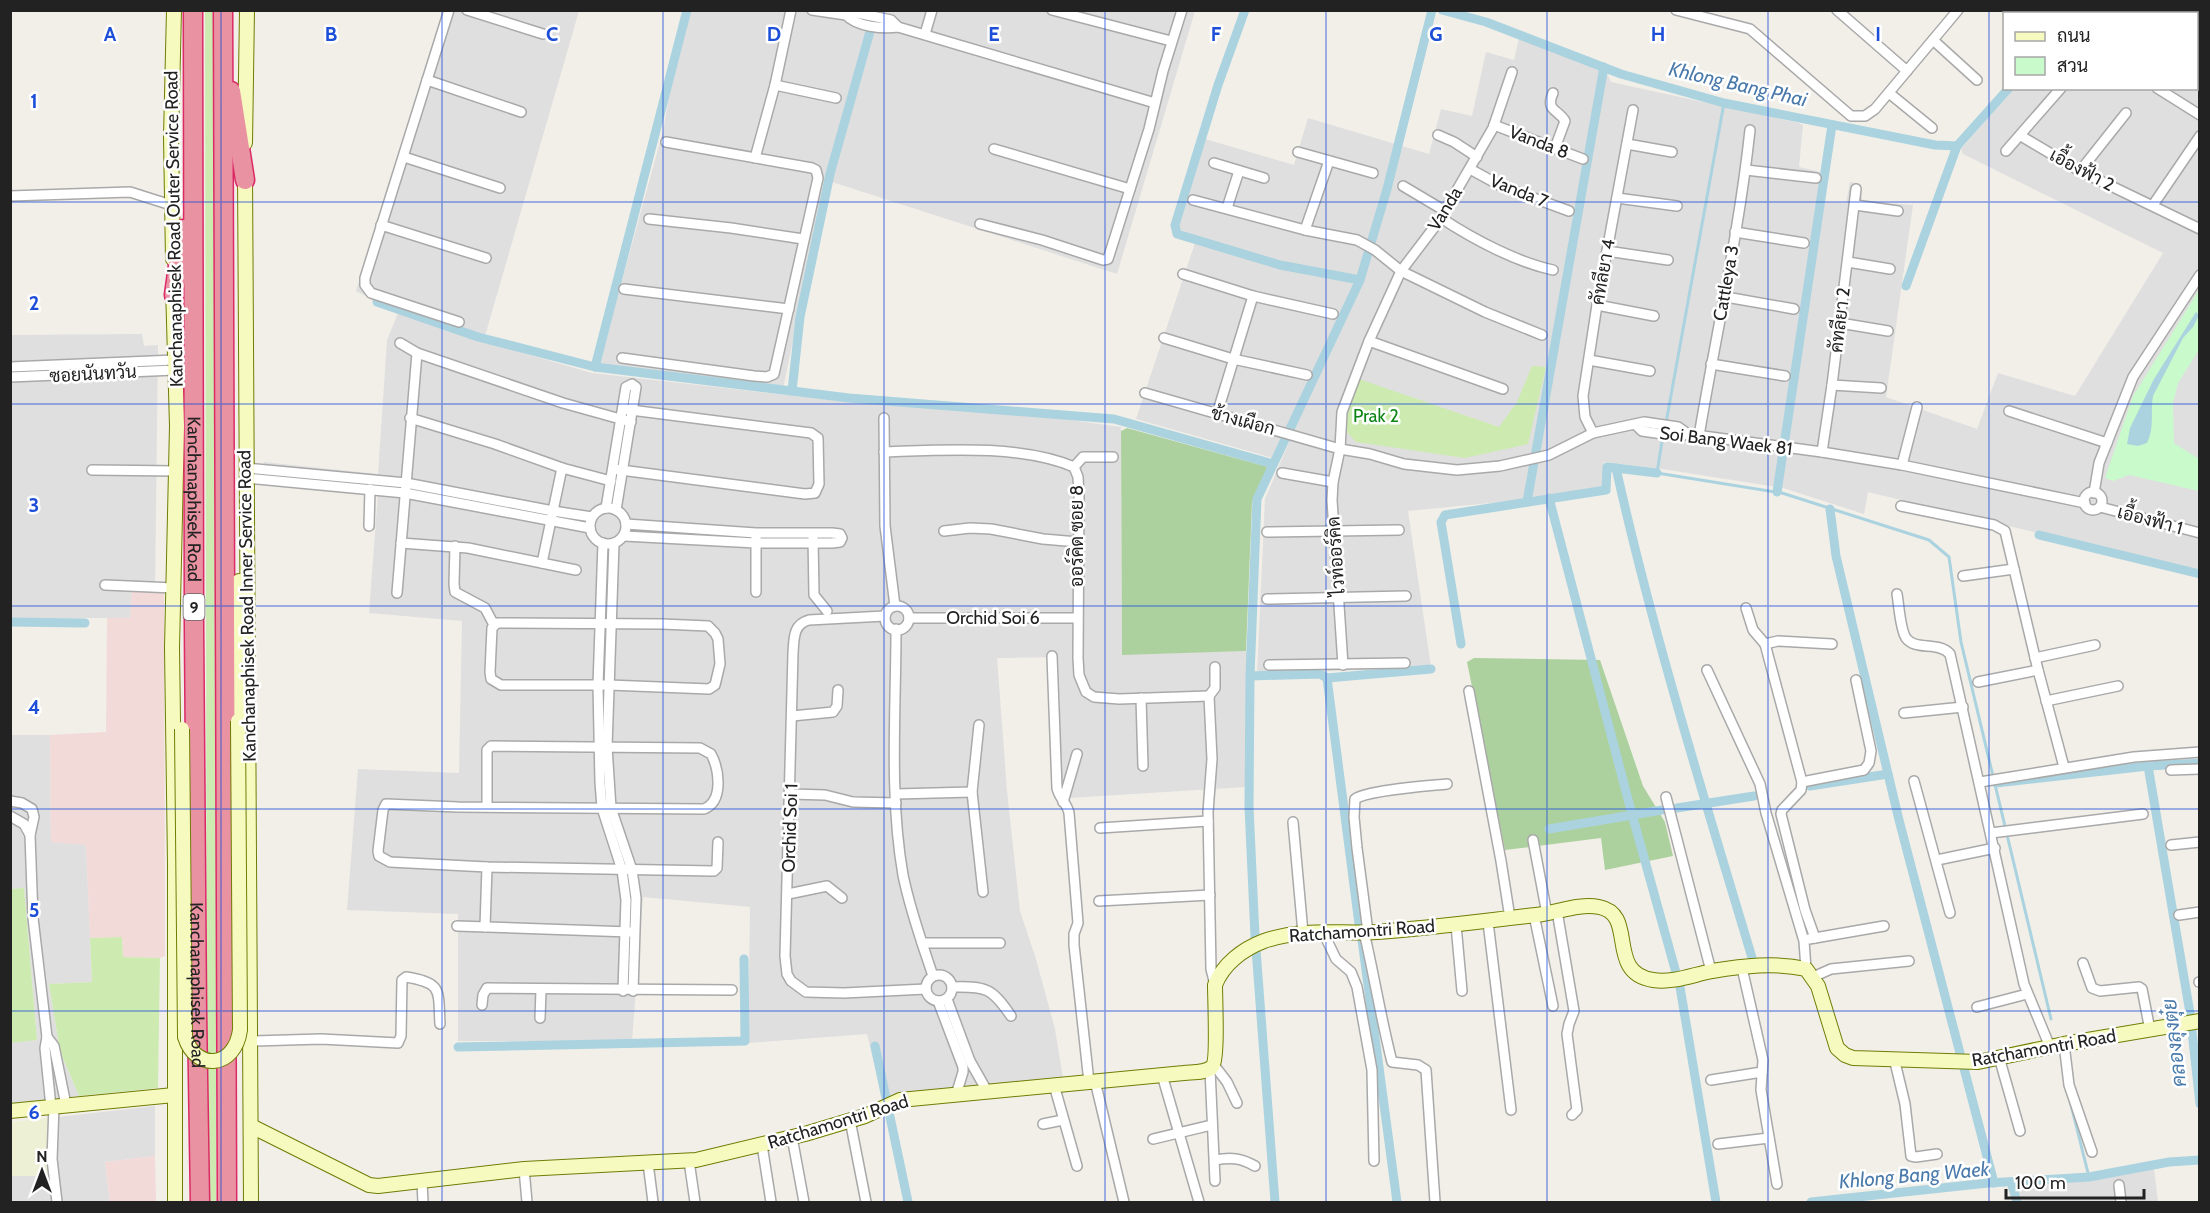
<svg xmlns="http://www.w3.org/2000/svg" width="2210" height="1213" font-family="Cabin,Sarabun,sans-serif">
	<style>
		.residential { fill: #e0dfdf }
		.commercial { fill: #f2dad9 }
		.farmland { fill: #eef0d5 }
		.grass { fill: #cdebb0 }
		.forest { fill: #add19e }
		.park { fill: #c8facc }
		.water { fill: #aad3df }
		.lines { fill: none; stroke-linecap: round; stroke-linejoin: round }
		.stream { stroke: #aad3df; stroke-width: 3 }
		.canal { stroke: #aad3df; stroke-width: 9 }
		.street-casing { stroke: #a9a9a9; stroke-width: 12 }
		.secondary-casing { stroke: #707d05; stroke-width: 16 }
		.highway-casing { stroke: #dc2a67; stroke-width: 21 }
		.street { stroke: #fff; stroke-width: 9 }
		.secondary { stroke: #f7fabf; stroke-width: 14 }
		.highway { stroke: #e892a2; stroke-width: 18 }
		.secondary-bridge-casing { stroke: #707d05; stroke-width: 16; stroke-linecap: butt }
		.secondary-bridge { stroke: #f7fabf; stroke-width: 14 }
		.grid { fill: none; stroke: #1d4ed8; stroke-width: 1.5; stroke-opacity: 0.55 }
		.labels { text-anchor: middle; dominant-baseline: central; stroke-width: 5; stroke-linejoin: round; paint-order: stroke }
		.shield { fill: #fff; stroke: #646464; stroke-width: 1.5 }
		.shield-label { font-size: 16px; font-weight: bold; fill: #222 }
		.street-label { font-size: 18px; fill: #222; stroke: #fff }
		.park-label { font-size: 18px; fill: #0c8416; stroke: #fff }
		.water-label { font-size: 20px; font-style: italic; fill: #4a7aab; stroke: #fff }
		.grid-label { font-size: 20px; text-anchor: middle; font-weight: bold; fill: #1d4ed8; stroke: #fff; stroke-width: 5; stroke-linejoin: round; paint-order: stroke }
	</style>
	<rect width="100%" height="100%" fill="#f2efe9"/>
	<g class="residential">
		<path d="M445 11H579L485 336 424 322 478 340 592 373 848 402 1049 417 1121 427 1122 654 1246 651 1247 652 1246 787 1069 798 1063 791 1062 778 1058 657 997 658 1007 791 1020 911 1036 959 1055 1029 1063 1078 898 1093 883 1100 867 1034 748 1043 750 907 643 897 632 1041H458V914L347 910 358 769 459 773 462 621 369 613 378 493 261 485 264 462 378 474 387 340 398 313 356 291Z"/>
		<path d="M684 11H1195L1117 274 826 180 783 389 599 364 663 131Z"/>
		<path d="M1519 38 1604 67 1611 82 1799 123 1803 125 1799 167 1829 174 1824 202 1846 203 1850 182 1861 184 1862 201 1913 205 1886 397 1977 429 1998 373 2075 396 2163 253 1963 154 1961 149 2014 89 2196 88 2197 69 2199 71V572L1868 492 1864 514 1783 488 1662 469 1604 462 1603 487 1521 500 1408 511 1431 667 1257 674 1265 499 1289 442 1281 441 1273 458 1136 419 1197 237 1178 229 1205 139 1294 165 1308 118 1429 154 1441 109 1472 116 1486 52 1514 60Z"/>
		<path d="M142 334 144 346 158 345 155 592 132 591 131 618H11L10 335Z"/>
		<path d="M11 735H50L51 842 86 844 92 982 49 984 60 1051 79 1096 11 1104 10 1043 37 1040 24 888 11 889Z"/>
		<path d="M155 1106V1156L105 1162 110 1202H11L10 1176H47L49 1118Z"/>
		<path d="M2154 1169 2158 1202H2020L2016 1184Z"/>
	</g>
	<g class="commercial">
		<path d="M132 590 164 592 165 956 160 958 123 957 122 937 90 938 86 845 51 842 50 735 106 732 107 618H130Z"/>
		<path d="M155 1156 156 1202H110L105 1162Z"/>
	</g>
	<path class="farmland" d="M49 1118 48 1176H11L10 1122Z"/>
	<g class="grass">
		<path d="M205 11H215L218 722 216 1202H207Z"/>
		<path d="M1532 366 1546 367 1528 444 1465 458 1356 442 1344 429 1343 406 1356 378 1499 427 1517 402Z"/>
		<path d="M24 888 37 1040 11 1043V889Z"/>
		<path d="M122 937 123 957 160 958 158 1088 79 1096 60 1051 49 984 92 982 90 938Z"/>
	</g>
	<g class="forest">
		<path d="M1127 428 1268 467 1252 503 1246 651 1122 655 1121 431Z"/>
		<path d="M1474 658 1600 660 1643 786 1665 822 1673 856 1605 870 1601 838 1505 850 1467 662Z"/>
	</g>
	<path class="park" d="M2199 290V350L2178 383 2173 403 2174 443 2199 459V491L2129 475 2113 481 2105 478 2133 396Z"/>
	<path class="water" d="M2196 312 2199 315 2193 327 2183 338 2153 396C2150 412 2155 427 2147 443L2138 446 2127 444 2130 428 2154 379Z"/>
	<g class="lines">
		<g class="stream">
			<path d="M1666 423 1724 103"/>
			<path d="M1663 435 1657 473 1782 493 1929 540 1949 557 1961 642 2051 1019"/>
			<path d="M2071 1105 2089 1177"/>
		</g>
		<g class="canal">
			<path d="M1245 10 1218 85 1175 225 1177 234 1280 265 1360 280"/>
			<path d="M1442 10 1486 22 1621 74 1724 103 1935 145 1957 146 2009 88"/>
			<path d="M2129 10 2132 14"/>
			<path d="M2078 14 2081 10"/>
			<path d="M2196 69 2200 71"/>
			<path d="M1906 286 1957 146"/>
			<path d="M377 302 478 337 595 367 849 398 1114 419 1273 464"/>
			<path d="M595 367 687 10"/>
			<path d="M792 391 800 317 830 174 876 10"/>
			<path d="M1616 468C1653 634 1704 797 1753 961"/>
			<path d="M1777 492 1832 125"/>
			<path d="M1549 498 1630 807 1680 987 1716 1202"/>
			<path d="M1527 502 1604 67"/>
			<path d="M1830 509 1836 556 1899 820 1994 1183"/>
			<path d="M2039 535 2200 574"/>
			<path d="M10 622 85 623"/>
			<path d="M1461 644 1441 522 1445 515 1606 490 1607 467 1657 473"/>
			<path d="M1250 676 1320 674 1327 678 1359 924"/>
			<path d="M1327 678 1431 669"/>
			<path d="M2148 766 2190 1013 2200 1104"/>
			<path d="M1996 783 2148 766 2200 763"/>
			<path d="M1810 786 1888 774"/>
			<path d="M1677 808 1754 796"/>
			<path d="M1549 829 1662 810"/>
			<path d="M1362 940 1397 1202"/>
			<path d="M875 1046 908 1202"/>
			<path d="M458 1047 745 1041 744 959"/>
			<path d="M2011 1182 2017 1202"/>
			<path d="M1275 1202 1255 936 1249 807 1250 676 1257 499 1360 280 1387 189 1432 10"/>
			<path d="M1811 1202 1988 1183 2089 1177 2169 1162 2200 1160"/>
		</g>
		<g class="street-casing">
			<g id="street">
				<path d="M449 10 365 278V285L371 293 459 322"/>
				<path d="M467 10 543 34"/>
				<path d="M812 10 846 15 853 12 867 15 891 20 898 27 1155 103"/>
				<path d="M1052 10 1171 41"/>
				<path d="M1676 10 1750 29 1851 116H1865L1875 109 1958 10"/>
				<path d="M1837 10 1907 71"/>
				<path d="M2051 14 2053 10"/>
				<path d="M846 15C857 27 883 29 898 27"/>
				<path d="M925 34 932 10"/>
				<path d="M1933 40 1977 80"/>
				<path d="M427 80 521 112"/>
				<path d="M775 85 836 98"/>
				<path d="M2157 88 2200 115"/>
				<path d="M1553 93C1545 111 1558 109 1565 121L1555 148"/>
				<path d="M1889 93 1932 128"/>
				<path d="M1494 125 1583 159"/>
				<path d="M1438 135 1454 142 1477 157"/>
				<path d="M2021 136 2080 171 2200 229"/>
				<path d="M1627 144 1672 152"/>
				<path d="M994 149 1130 189"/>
				<path d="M2006 151 2061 88"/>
				<path d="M1298 152 1373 173"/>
				<path d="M404 157 500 188"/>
				<path d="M755 158 775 85 791 10"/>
				<path d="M1214 163 1264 178"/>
				<path d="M1470 169 1501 186 1569 211"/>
				<path d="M1746 170 1816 178"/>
				<path d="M2080 171 2126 113"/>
				<path d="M1403 186 1445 211"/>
				<path d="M10 196 130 192 171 205"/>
				<path d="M1617 198 1677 206"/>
				<path d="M1193 200 1305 230 1357 240 1375 250 1401 271 1485 312 1542 335"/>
				<path d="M1855 205 1898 211"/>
				<path d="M2153 205 2200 136"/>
				<path d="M1227 208 1239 171"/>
				<path d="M1441 218C1473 239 1516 262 1553 270"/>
				<path d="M649 219 731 228 803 239"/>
				<path d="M980 224 1042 240 1103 260 1108 259 1149 129 1163 71 1182 10"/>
				<path d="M381 225 486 258"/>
				<path d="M1305 230 1329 161"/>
				<path d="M1735 232 1804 243"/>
				<path d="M1607 251 1668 260"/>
				<path d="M1848 262 1890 269"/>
				<path d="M1183 274 1253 296 1333 314"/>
				<path d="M624 289 789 309"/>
				<path d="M1726 297 1794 309"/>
				<path d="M1597 305 1654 316"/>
				<path d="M1840 323 1888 331"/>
				<path d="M1164 338 1233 359 1307 375"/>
				<path d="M1369 341 1503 389"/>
				<path d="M400 343 417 353"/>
				<path d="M622 358 754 376 767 377 774 374 818 178 816 170 812 168 666 142"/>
				<path d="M1589 360 1650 371"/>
				<path d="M1711 364 1785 376"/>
				<path d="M10 367 175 360"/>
				<path d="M10 377 175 370"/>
				<path d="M1832 385 1881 388"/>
				<path d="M1145 393 1340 449 1370 454 1404 464 1457 470 1500 466 1549 455 1593 433 1644 422 1678 427 1688 434"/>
				<path d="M2009 411 2107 443"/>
				<path d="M1217 414 1253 296"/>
				<path d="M410 418 495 444 562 468 542 563"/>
				<path d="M884 418 885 526 895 606"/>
				<path d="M1636 425 1642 431 1677 436 1688 434 1822 452 1902 465 2085 503"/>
				<path d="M1593 433 1585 417 1583 396 1597 305 1633 110"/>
				<path d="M1699 436C1716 334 1739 233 1750 130"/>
				<path d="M884 452C940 450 1021 444 1074 467L1078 477 1079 495 1078 658 1079 675 1086 692 1094 697 1119 699 1209 696"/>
				<path d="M1822 452 1832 385 1856 189"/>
				<path d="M1902 465 1917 407"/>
				<path d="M1074 467 1083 457H1113"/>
				<path d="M246 468 406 483 553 511 592 517"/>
				<path d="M562 468 611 481"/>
				<path d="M613 469 805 494 815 493 819 484 818 438 811 433 623 409"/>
				<path d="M92 470 177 471"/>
				<path d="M1282 473 1333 482"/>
				<path d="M246 478 405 493 590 528"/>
				<circle cx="2093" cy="501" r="9"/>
				<path d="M2094 493 2099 463 2133 377 2200 275"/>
				<path d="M1901 506 1994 525 2005 531 2038 670 2064 767"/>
				<path d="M2100 507 2200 533"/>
				<circle cx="608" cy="526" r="18"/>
				<path d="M606 508 626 387 632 384 636 387 616 510"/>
				<path d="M369 526 370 489"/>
				<path d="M944 531 970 528 991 529 1043 539 1078 542"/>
				<path d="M1267 532 1399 530"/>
				<path d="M624 536 756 543H832L840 542 842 538 840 534 832 533H756L626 524"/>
				<path d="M756 537V592"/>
				<path d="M813 537 814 595 827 611"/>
				<path d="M401 543 468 548 576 570"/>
				<path d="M603 543 598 685 600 782 602 808 622 870 626 900 623 991"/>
				<path d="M614 543 607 747 611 808 632 870 636 898 633 991"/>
				<path d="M455 546 454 584 455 592 485 608 494 625"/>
				<path d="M1963 576 2014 569"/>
				<path d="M105 585 174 588"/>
				<path d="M397 593 417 353 563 403 631 422"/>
				<path d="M1897 594C1899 605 1900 629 1906 638 1915 651 1939 641 1950 654L2024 984 2050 1047"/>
				<path d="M1267 599 1406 596"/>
				<circle cx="897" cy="618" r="12"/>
				<path d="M1746 608 1753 630 1765 644"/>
				<path d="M885 616 809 620C793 624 794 639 793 653L785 956 787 974 791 981 806 992 844 993 926 989"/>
				<path d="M909 618H1077"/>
				<path d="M497 623 662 624 708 626 715 633 718 639 720 664 715 685 709 689 609 685H501L491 679 490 672 492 628Z"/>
				<path d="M896 629C896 711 889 795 903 875 910 910 922 943 933 976"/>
				<path d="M1052 656 1057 788C1059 798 1067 803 1069 813L1078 923 1074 934V945L1089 1082"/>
				<path d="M2035 658 2095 645"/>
				<path d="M1269 665 1405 663"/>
				<path d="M1343 665 1332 500 1333 482 1340 449 1342 412 1369 341 1401 271 1439 221 1493 128 1512 72"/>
				<path d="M1707 670 1760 784 1766 813 1804 941 1806 969"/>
				<path d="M1978 682 2038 670"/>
				<path d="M1469 691 1501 861 1510 918"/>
				<path d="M1209 696 1212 759 1208 812 1211 969 1215 985"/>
				<path d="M1209 696 1215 688V667"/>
				<path d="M1141 698 1143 766"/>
				<path d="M2046 701 2118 686"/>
				<path d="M1904 713 1963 707"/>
				<path d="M792 716 833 712 837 706 838 690"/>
				<path d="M979 725 972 792 983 892"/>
				<path d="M2171 770 2200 769"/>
				<path d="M1914 781 1950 913"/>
				<path d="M1802 782 1864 770 1869 763 1871 751 1856 680"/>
				<path d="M1980 782 2134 757 2200 752"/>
				<path d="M791 794 825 795 853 802 896 803"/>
				<path d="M896 794 972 792"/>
				<path d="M1666 797 1711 971"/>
				<path d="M10 801 22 803 32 809 34 817 30 835"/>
				<path d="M1063 802 1077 754"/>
				<path d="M487 807V750L491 746 700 748 711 754C719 769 724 801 704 809L458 807 386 804 383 810 378 851 379 856 390 862 487 867 714 871 717 868 718 842"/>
				<path d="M10 816 24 824 30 835 33 918 47 1037 45 1048 51 1107"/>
				<path d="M1293 822 1303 933"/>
				<path d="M1100 828 1208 821"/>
				<path d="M1991 833 2143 814"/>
				<path d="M1533 840 1547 914"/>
				<path d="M2171 845 2200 842"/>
				<path d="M1937 860 1995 848"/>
				<path d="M788 894 827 886 842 898"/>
				<path d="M1099 901 1210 895"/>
				<path d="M1557 911 1574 1011 1569 1024 1567 1034 1577 1110 1572 1115"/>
				<path d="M1534 915 1553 1006"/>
				<path d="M2179 915 2200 912"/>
				<path d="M1488 922 1511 1110"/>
				<path d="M1456 925 1462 991"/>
				<path d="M457 926 630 932"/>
				<path d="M485 927 487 867"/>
				<path d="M1323 932 1336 959 1351 972 1357 987 1372 1070 1374 1161"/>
				<path d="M1364 932C1374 975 1381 1019 1392 1062L1418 1065 1426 1070 1435 1202"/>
				<path d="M1368 932 1357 848 1354 817 1355 799C1369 790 1428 786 1447 784"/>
				<path d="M1815 938 1805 910 1781 814 1782 810 1801 790 1802 782 1765 644 1778 641 1832 644"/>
				<path d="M1809 939 1884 926"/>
				<path d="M922 943H1000"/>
				<path d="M2083 963 2092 988 2100 991 2139 987 2142 989 2150 1030"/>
				<path d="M1742 968 1763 1060 1761 1090 1777 1184"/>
				<circle cx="939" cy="988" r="13"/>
				<path d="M1813 977 1831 969 1909 961"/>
				<path d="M2199 982H2200"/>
				<path d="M952 987C986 986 992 988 1011 1016"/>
				<path d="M947 999 970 1061 987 1091"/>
				<path d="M938 1001 963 1067V1072L956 1095"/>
				<path d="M482 1005 483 995 487 988 732 990"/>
				<path d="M1977 1007 2027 994"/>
				<path d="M540 1018 541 990"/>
				<path d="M47 1037 54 1046 66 1105"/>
				<path d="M250 1041 321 1039 398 1043 401 1036 402 980 406 977C443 983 438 990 440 1024"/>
				<path d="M2064 1044 2069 1085 2092 1152"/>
				<path d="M1999 1057 2020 1131"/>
				<path d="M1894 1058 1905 1104 1911 1156 1916 1157 1937 1154"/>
				<path d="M1214 1065 1227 1082 1237 1103"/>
				<path d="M1210 1069 1215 1181"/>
				<path d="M1162 1075 1199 1202"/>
				<path d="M1711 1080 1762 1072"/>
				<path d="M1095 1081 1124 1202"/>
				<path d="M1054 1085 1077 1166"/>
				<path d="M54 1106 52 1159 57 1202"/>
				<path d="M850 1120 866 1202"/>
				<path d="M1043 1124 1063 1120"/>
				<path d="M792 1137 804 1202"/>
				<path d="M1153 1139 1207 1126"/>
				<path d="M1718 1144 1769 1138"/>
				<path d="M762 1145 771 1202"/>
				<path d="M1215 1160C1231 1157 1241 1158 1255 1166"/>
				<path d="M689 1161 695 1202"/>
				<path d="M648 1163 653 1202"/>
				<path d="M524 1169 527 1202"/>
				<path d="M422 1182 423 1202"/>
				<path d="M2119 1185 2121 1202"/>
			</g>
		</g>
		<g class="secondary-casing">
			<g id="secondary">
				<path d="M245 143 247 10"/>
				<path d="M245 172 251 1202"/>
				<path d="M173 259 171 137 174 10"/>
				<path d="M173 287 177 426 172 648 175 864V1202"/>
				<path d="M238 721 239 581"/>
				<path d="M10 1111 174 1095"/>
				<path d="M251 1126 369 1185 378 1186 524 1169 696 1160 805 1134 865 1116 900 1100 1184 1073C1191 1072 1206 1073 1212 1067 1218 1061 1215 998 1215 985 1223 964 1243 949 1264 941 1301 928 1339 934 1377 932 1431 928 1483 921 1536 915 1556 913 1579 903 1599 907 1638 914 1605 973 1653 980 1673 983 1692 975 1712 971 1743 966 1775 962 1806 969L1818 986 1837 1048 1845 1055 1853 1058 1978 1062 2064 1044 2200 1021"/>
			</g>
		</g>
		<g class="highway-casing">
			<g id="highway">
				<path id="s1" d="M193 10 194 626 197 1013 200 1202"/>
				<path d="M223 10 227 1202"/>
				<path d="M231 91 245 180"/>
				<path d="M174 295 183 229"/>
			</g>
		</g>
		<use href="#street" class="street"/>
		<use href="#secondary" class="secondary"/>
		<use href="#highway" class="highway"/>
		<g class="secondary-bridge-casing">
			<path id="secondary-bridge" d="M182 729 185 1037C196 1072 235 1068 240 1030L238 721"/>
		</g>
		<use href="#secondary-bridge" class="secondary-bridge"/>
	</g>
	<path class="grid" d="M221 10V1202M442 10V1202M663 10V1202M884 10V1202M1105 10V1202M1326 10V1202M1547 10V1202M1768 10V1202M1989 10V1202M10 202H2200M10 404H2200M10 606H2200M10 809H2200M10 1011H2200"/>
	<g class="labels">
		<rect class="shield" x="183.5" y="594" width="21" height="26" rx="4.5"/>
		<g class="shield-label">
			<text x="194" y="607">9</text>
		</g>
		<g class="street-label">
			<text transform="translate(1539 142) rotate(21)">Vanda 8</text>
			<text transform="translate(2082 170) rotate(28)">เอื้องฟ้า 2</text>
			<text transform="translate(1519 191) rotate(22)">Vanda 7</text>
			<text transform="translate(1445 209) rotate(-58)">Vanda</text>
			<text transform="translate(174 229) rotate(-91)">Kanchanaphisek Road Outer Service Road</text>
			<text transform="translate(1603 272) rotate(-80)">คัทลียา 4</text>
			<text transform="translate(1726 283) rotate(-80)">Cattleya 3</text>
			<text transform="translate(1840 320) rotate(-83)">คัทลียา 2</text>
			<text transform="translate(93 374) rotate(-3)">ซอยนันทวัน</text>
			<text transform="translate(1243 421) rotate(15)">ช้างเผือก</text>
			<text transform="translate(1726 441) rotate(7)">Soi Bang Waek 81</text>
			<text stroke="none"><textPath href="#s1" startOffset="489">Kanchanaphisek Road</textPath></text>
			<text transform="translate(2150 520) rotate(15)">เอื้องฟ้า 1</text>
			<text transform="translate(1077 536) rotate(-90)">ออร์คิด ซอย 8</text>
			<text transform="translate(1336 556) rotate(-94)">ไวท์ออร์คิด</text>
			<text transform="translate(247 606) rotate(-91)">Kanchanaphisek Road Inner Service Road</text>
			<text x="993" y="618">Orchid Soi 6</text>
			<text transform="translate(790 828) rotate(-88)">Orchid Soi 1</text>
			<text transform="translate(1362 931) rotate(-4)">Ratchamontri Road</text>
			<text stroke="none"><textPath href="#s1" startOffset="975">Kanchanaphisek Road</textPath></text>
			<text transform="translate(2044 1048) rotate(-10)">Ratchamontri Road</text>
			<text transform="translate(838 1122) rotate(-17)">Ratchamontri Road</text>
		</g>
		<g class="park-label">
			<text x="1376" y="416">Prak 2</text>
		</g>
		<g class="water-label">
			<text transform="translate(1738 84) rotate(13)">Khlong Bang Phai</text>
			<text transform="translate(2174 1043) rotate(-97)">คลองลุงตุ๋ย</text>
			<text transform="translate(1914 1175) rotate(-5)">Khlong Bang Waek</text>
		</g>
	</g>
	<g class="grid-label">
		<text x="110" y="41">A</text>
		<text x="331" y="41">B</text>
		<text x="552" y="41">C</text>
		<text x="774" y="41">D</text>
		<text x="994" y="41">E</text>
		<text x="1216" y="41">F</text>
		<text x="1436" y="41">G</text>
		<text x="1658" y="41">H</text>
		<text x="1878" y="41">I</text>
		<text x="34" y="108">1</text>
		<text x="34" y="310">2</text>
		<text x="34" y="512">3</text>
		<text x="34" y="714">4</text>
		<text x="34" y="917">5</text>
		<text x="34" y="1119">6</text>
	</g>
	<rect width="2210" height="1213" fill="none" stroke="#222222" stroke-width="24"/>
	<rect x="2003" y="12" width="195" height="78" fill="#ffffff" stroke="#a7a7a7" stroke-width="1.5"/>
	<rect x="2015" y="32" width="30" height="9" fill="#f7fabf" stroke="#a7a7a7" stroke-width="1.5"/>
	<text x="2057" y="42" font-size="18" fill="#222222">ถนน</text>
	<rect x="2015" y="57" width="30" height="18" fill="#c8facc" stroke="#a7a7a7" stroke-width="1.5"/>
	<text x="2057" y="72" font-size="18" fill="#222222">สวน</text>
	<g transform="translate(42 1171)" stroke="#ffffff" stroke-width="4.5" paint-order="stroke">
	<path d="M0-4.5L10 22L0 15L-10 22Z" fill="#222222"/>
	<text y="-9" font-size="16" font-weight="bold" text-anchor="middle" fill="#222222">N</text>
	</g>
	<path d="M2006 1189v9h138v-9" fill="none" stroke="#222222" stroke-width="3"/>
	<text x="2015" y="1189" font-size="18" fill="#222222" stroke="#ffffff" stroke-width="4.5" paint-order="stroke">100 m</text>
</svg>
